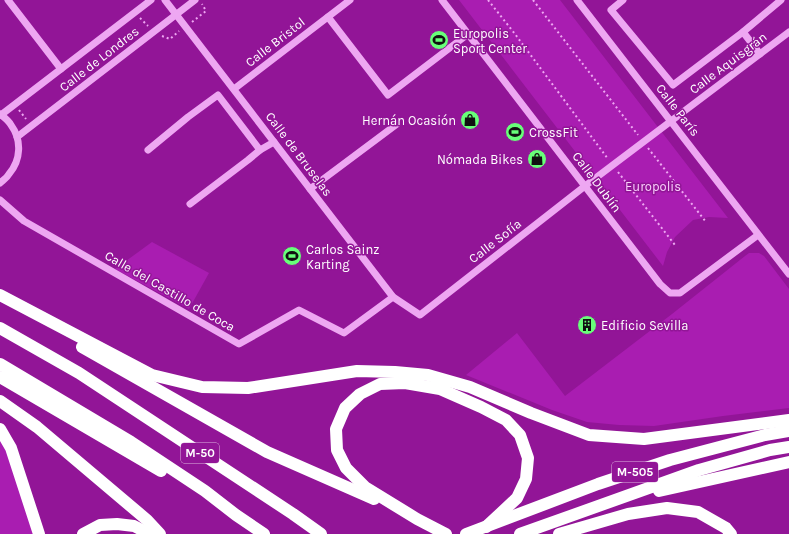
<svg xmlns="http://www.w3.org/2000/svg" width="789" height="534" font-family="Karla,sans-serif">
	<style>
		.green { fill: #a91db1 }
		.lines { fill: none; stroke-linecap: round; stroke-linejoin: round }
		.path { stroke: #eea7f2; stroke-width: 2; stroke-dasharray: 2 3; stroke-linecap: butt }
		.minor { stroke: #eea7f2; stroke-width: 7 }
		.highway { stroke: #fff; stroke-width: 12 }
		.labels { text-anchor: middle; dominant-baseline: central; stroke-width: 3; stroke-linejoin: round; paint-order: stroke }
		.shield { fill: #921597; stroke: #deb9e0; stroke-width: 1 }
		.shield-label { font-size: 12px; font-weight: bold; fill: #fff }
		.poi-label { font-size: 13px; fill: #fff; stroke: #921597; text-anchor: start }
		.street-label { font-size: 13px; fill: #fff; stroke: #921597 }
		.park-label { font-size: 13px; fill: #facffc; stroke: #921597 }
	</style>
	<rect width="100%" height="100%" fill="#921597"/>
	<g class="green">
		<path d="M459 0H560L728 218 709 217 693 220 675 237 667 252 663 266Z"/>
		<path d="M152 242 209 273 189 309 115 269Z"/>
		<path d="M749 253H759L764 256 789 289V408L723 416 654 426 619 425 587 422 552 410 466 375 517 333 565 396 672 314 745 256Z"/>
		<path d="M0 430 39 534H0Z"/>
	</g>
	<g class="lines">
		<g class="path">
			<path d="M488 0 515 34 608 159"/>
			<path d="M533 0 638 135"/>
			<path d="M140 18 148 26"/>
			<path d="M192 22 206 11 202 4"/>
			<path d="M162 36 170 39 179 31"/>
			<path d="M19 110 26 119"/>
			<path d="M648 148 706 222"/>
			<path d="M618 172 675 245"/>
		</g>
		<g class="minor">
			<path d="M8 0 61 69"/>
			<path d="M165 0 393 297 420 315 585 186 789 32"/>
			<path d="M442 0 660 284 670 293H680L758 235"/>
			<path d="M577 0 789 274"/>
			<path d="M623 0 611 10 673 85 743 32 781 0"/>
			<path d="M328 17 388 95 468 34"/>
			<path d="M743 32 760 54"/>
			<path d="M234 89 350 0"/>
			<path d="M0 114C4 117 9 121 11 125 22 140 21 160 9 174 7 178 3 180 0 183"/>
			<path d="M1 115 151 0"/>
			<path d="M17 137 195 0"/>
			<path d="M148 150 188 117 218 95 260 150"/>
			<path d="M310 189 397 124"/>
			<path d="M0 200 24 221 239 344 299 310 344 333 393 297"/>
			<path d="M190 204 248 160 260 150 274 142"/>
		</g>
		<g class="highway">
			<path d="M0 295 152 375 202 387 248 388 357 371 395 372 428 375 470 387 531 413 589 435 644 439 789 420"/>
			<path d="M0 328 79 373 293 514 321 534"/>
			<path d="M82 347 267 452 374 499"/>
			<path d="M0 364 131 442 205 491 236 515 264 534"/>
			<path d="M0 377 161 471"/>
			<path d="M0 401 37 427 147 520 160 534"/>
			<path d="M0 429 11 448 39 534"/>
			<path d="M659 491 789 462"/>
			<path d="M83 534 100 525 117 524 134 526 150 534"/>
			<path d="M446 534 417 519 365 487 346 468 337 450 336 429 345 408 360 394 380 384 405 383 440 389 481 407 506 420 520 435 528 458 526 479 517 498 486 527"/>
			<path d="M466 534 598 484 670 460 765 435 789 431"/>
			<path d="M520 534 699 470 770 450 789 447"/>
			<path d="M559 534 628 514 667 508 698 512 726 528 731 534"/>
		</g>
	</g>
	<defs>
		<g id="stadium-disc" transform="scale(1)"><circle r="9.5" fill="#68ff79" stroke="#921597"/><path d="M0-5a6.5 5 0 1 0 0 10a6.5 5 0 1 0 0-10ZM-3.5-1.8h7v3.6h-7Z" fill="#111"/></g>
		<g id="shop-disc" transform="scale(1)"><circle r="9.5" fill="#68ff79" stroke="#921597"/><path d="M-5-2.5h2.3a2.7 3.5 0 0 1 5.4 0H5L5.5 6h-11ZM-1.5-2.5h3a1.5 2.3 0 0 0-3 0Z" fill="#111"/></g>
		<g id="building-disc" transform="scale(1)"><circle r="9.5" fill="#68ff79" stroke="#921597"/><path d="M-4-6H4V6H1V3H-1V6H-4ZM-2.5-4.3h1.7v1.8h-1.7ZM.8-4.3h1.7v1.8H.8ZM-2.5-1h1.7V.8h-1.7ZM.8-1h1.7V.8H.8Z" fill="#111"/></g>
	</defs>
	<g fill-rule="evenodd">
		<use href="#stadium-disc" x="439" y="40"/>
		<use href="#shop-disc" x="470" y="120"/>
		<use href="#stadium-disc" x="515" y="132"/>
		<use href="#shop-disc" x="537" y="159"/>
		<use href="#stadium-disc" x="292" y="256"/>
		<use href="#building-disc" x="587" y="325"/>
	</g>
	<g class="labels">
		<g class="shield">
			<rect x="181" y="443" width="38" height="20" rx="3"/>
			<rect x="612" y="462" width="46" height="20" rx="3"/>
		</g>
		<g class="shield-label">
			<text x="200" y="453">M-50</text>
			<text x="635" y="472">M-505</text>
		</g>
		<g class="poi-label">
			<text x="453" y="33">Europolis<tspan x="453" dy="15">Sport Center</tspan></text>
			<text x="456" y="120" text-anchor="end">Hernán Ocasión</text>
			<text x="529" y="132">CrossFit</text>
			<text x="523" y="159" text-anchor="end">Nómada Bikes</text>
			<text x="306" y="249">Carlos Sainz<tspan x="306" dy="15">Karting</tspan></text>
			<text x="601" y="325">Edificio Sevilla</text>
		</g>
		<g class="street-label">
			<text transform="translate(275 42) rotate(-38)">Calle Bristol</text>
			<text transform="translate(99 59) rotate(-38)">Calle de Londres</text>
			<text transform="translate(728 63) rotate(-37)">Calle Aquisgrán</text>
			<text transform="translate(678 110) rotate(52)">Calle París</text>
			<text transform="translate(299 154) rotate(53)">Calle de Bruselas</text>
			<text transform="translate(597 182) rotate(53)">Calle Dublín</text>
			<text transform="translate(495 241) rotate(-38)">Calle Sofía</text>
			<text transform="translate(170 291) rotate(30)">Calle del Castillo de Coca</text>
		</g>
		<g class="park-label">
			<text x="653" y="186">Europolis</text>
		</g>
	</g>
</svg>
